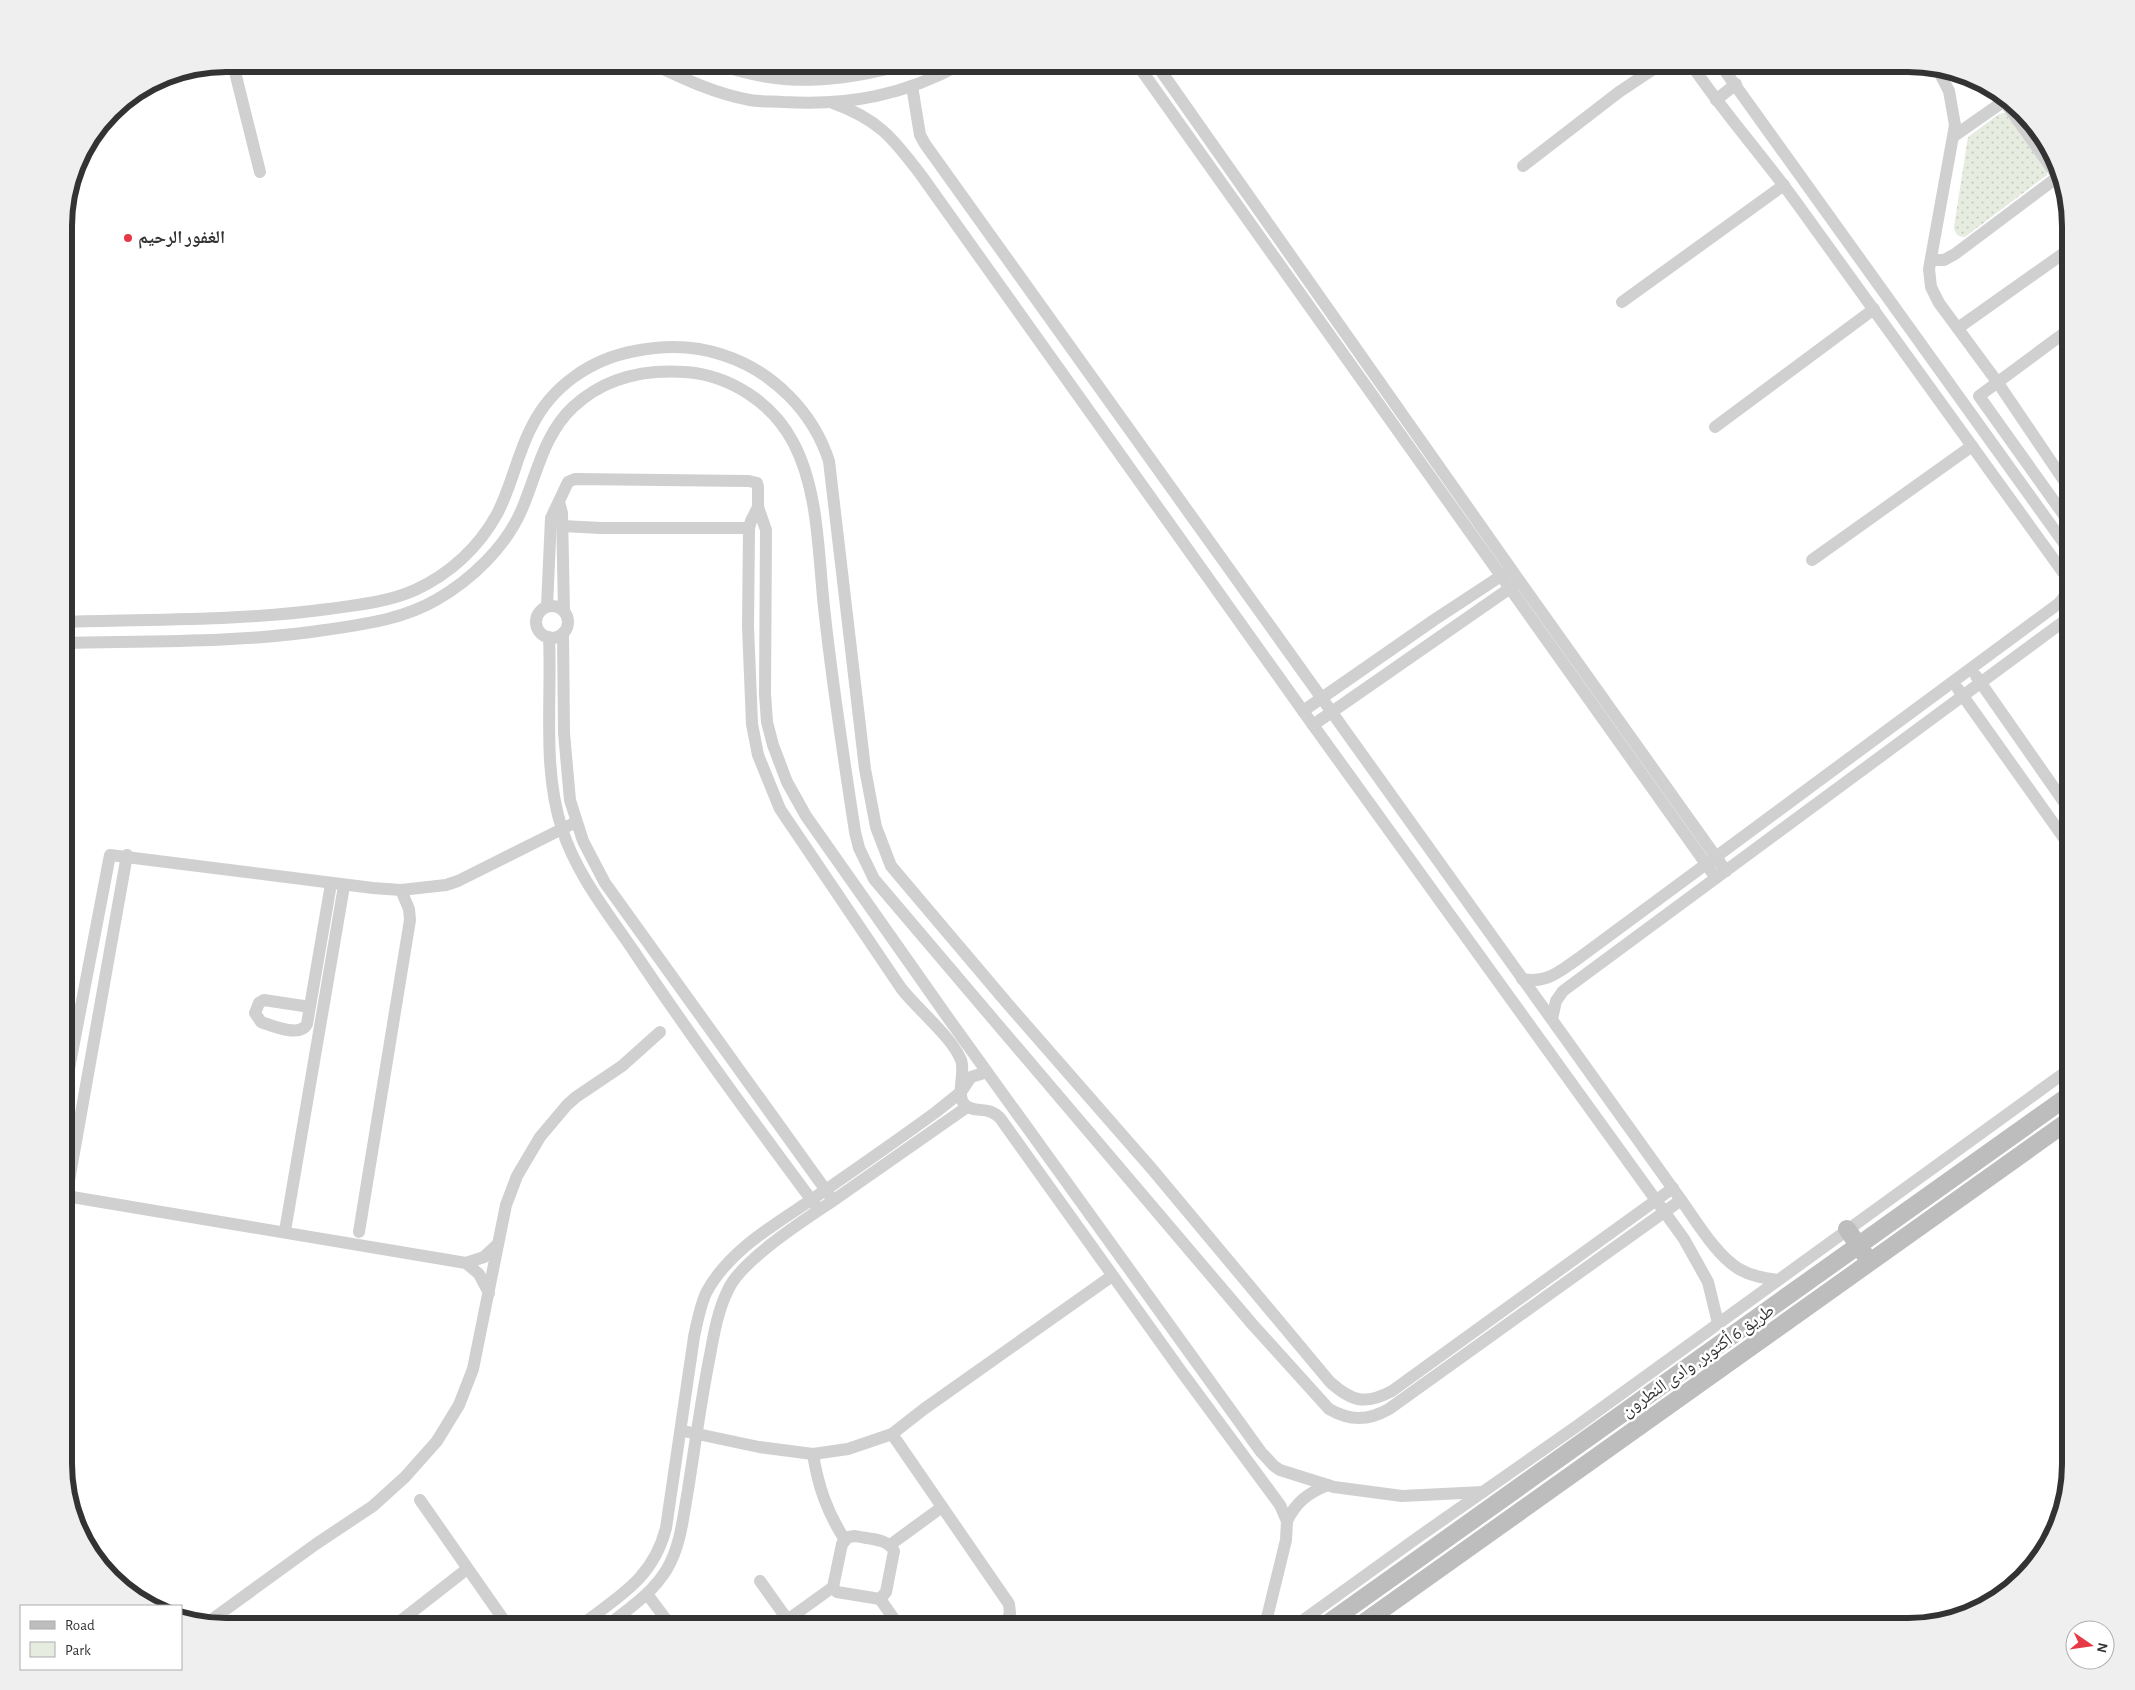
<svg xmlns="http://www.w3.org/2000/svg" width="2135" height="1690" font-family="'Alegreya Sans','Noto Naskh Arabic',sans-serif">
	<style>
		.green { fill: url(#green-dots) }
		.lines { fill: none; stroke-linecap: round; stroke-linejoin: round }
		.street { stroke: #d0d0d0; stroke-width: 12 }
		.secondary { stroke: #bdbdbd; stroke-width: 18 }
		.poi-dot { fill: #e63946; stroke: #fff; stroke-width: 2 }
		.labels { text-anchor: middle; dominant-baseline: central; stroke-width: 5; stroke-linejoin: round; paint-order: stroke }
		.poi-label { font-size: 18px; font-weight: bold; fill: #333; stroke: #fff; text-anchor: start }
		.street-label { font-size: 18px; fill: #333; stroke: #fff }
		.rim { fill: none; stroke: #333; stroke-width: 6 }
	</style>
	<defs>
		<pattern id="green-dots" width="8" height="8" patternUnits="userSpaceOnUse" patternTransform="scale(1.25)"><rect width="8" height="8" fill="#e6ecdf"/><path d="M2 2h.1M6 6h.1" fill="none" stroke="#c6cbc0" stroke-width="1.8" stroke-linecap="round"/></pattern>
	</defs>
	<rect width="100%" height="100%" fill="#fff"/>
	<path class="green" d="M2005 113 2047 171V175L1965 237C1958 237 1955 234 1954 227L1968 137 1999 114Z"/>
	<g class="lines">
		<g class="street">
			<path d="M233 64 260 172"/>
			<path d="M653 64C684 79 716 94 750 100 761 102 773 101 784 102 848 106 905 95 961 64"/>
			<path d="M718 64C782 88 842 82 906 64"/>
			<path d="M1137 64 1716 878"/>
			<path d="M1156 64 1511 569 1726 871"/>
			<path d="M1720 64 2071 553"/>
			<path d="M1938 70 1949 91 1955 125 1929 269 1931 287 1939 303 1998 383 2071 491"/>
			<path d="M912 86 920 135 925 144 1681 1200C1697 1222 1716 1255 1739 1269 1751 1276 1764 1278 1777 1280"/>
			<path d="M1716 100 1736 84"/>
			<path d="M2004 101 2058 177"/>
			<path d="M833 103C878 119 893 138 921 175L1313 725 1684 1239 1708 1282 1718 1323"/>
			<path d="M1954 136 2007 99"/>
			<path d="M1523 166 1619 92 1661 64"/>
			<path d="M1931 260H1944L1955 254 2059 176"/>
			<path d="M1622 302 1784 185"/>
			<path d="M1958 328 2071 248"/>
			<path d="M1715 427 1874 309"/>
			<path d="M559 502 562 513 564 611"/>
			<path d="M758 507 751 521 749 528 748 627 752 724 758 755 780 809 901 988C917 1009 952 1037 961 1060 966 1073 955 1095 965 1105 975 1114 988 1105 1000 1118L1181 1371 1280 1505 1287 1521 1286 1540 1265 1626"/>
			<path d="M2071 525 1979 396 2071 328"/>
			<path d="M562 526 601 528H749"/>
			<path d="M1812 560 1972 446"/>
			<path d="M547 606 551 518 568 482 575 479 749 481 757 483 758 487V507L766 530 765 694 767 722 773 745 787 782 806 816 946 1015 1261 1452 1274 1466 1280 1470 1334 1487 1402 1496 1483 1492"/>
			<circle cx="552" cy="622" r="16"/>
			<path d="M64 622C152 619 240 621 328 609 358 605 388 602 415 590 450 574 479 547 497 514 512 486 517 454 532 426 552 386 591 359 635 351 665 345 694 345 723 355 773 371 813 412 829 461L865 769 876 827 891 866 1007 1003 1152 1169 1330 1382C1352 1402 1366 1405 1392 1391L1673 1188"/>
			<path d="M563 633 564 733 570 800 583 841 605 883 830 1196"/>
			<path d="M549 637C552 700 542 768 562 829 576 873 607 912 633 950 691 1037 753 1121 816 1206"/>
			<path d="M64 643C151 641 239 643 325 630 364 624 401 620 436 600 471 580 506 547 522 509 537 474 544 434 573 407 604 378 643 369 685 372 729 375 772 402 793 442 820 492 818 560 825 616 833 689 844 760 855 832L859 848 874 879 1253 1325 1329 1409C1350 1421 1368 1421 1389 1409L1681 1200"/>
			<path d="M1976 676 2071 812"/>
			<path d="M1958 689 2071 848"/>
			<path d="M1303 711 1434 620 1507 572"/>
			<path d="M1313 725 1516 584"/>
			<path d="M1522 979C1547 984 1560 971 1579 958L2058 604C2067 596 2069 587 2065 575 1975 451 1886 326 1796 202 1762 155 1723 112 1691 64"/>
			<path d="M310 1007 264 1000 259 1003 255 1013 261 1022C273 1026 300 1038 307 1024L331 884"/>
			<path d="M1552 1019 1556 1001 1563 991 2071 616"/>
			<path d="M64 1095 110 855 373 888 401 890 446 885 458 881 576 822"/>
			<path d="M66 1196 466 1263 479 1274 489 1293"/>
			<path d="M64 1209 127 855"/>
			<path d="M285 1231 344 886"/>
			<path d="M359 1232 410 920 409 909 401 890"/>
			<path d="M466 1263 484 1257 498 1244"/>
			<path d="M688 1432 759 1447 813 1454 848 1449 892 1434 924 1409 1112 1276"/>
			<path d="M892 1434 1009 1604 1010 1613 1005 1626"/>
			<path d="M813 1454C818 1486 827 1512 845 1540"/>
			<path d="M420 1500 508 1626"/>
			<path d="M1287 1521C1296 1502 1308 1493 1328 1485"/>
			<path d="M855 1536C868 1539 887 1538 894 1551L886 1592 880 1599 837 1592 833 1587 842 1544 848 1537Z"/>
			<path d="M890 1545 942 1507"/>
			<path d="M760 1581 792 1626"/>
			<path d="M647 1594 671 1626"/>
			<path d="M880 1599 899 1626"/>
			<path d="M207 1623 316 1544 373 1506 405 1477 437 1441 459 1405 473 1369 506 1205 517 1176 540 1137 567 1105 576 1097 622 1066 660 1032"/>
			<path d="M394 1626 467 1569"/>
			<path d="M580 1626C619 1596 653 1579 666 1528L694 1337C697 1322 700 1307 706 1293 728 1251 774 1225 811 1200 853 1171 895 1142 936 1112L961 1092 971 1077 987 1072"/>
			<path d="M607 1626C628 1609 652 1594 667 1569 681 1545 683 1517 688 1490 695 1445 701 1400 710 1355 714 1333 718 1310 728 1290 741 1260 806 1219 834 1200 878 1169 923 1138 967 1107"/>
			<path d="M779 1626 833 1587"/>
			<path d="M1295 1626 1417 1538 1577 1426 2071 1068"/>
		</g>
		<g class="secondary">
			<path d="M1847 1229 1865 1255"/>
			<path d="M1324 1626 2071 1094"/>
			<path d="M1359 1626 2071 1119"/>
		</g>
	</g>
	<circle class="poi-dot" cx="128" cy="238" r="5"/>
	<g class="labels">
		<g class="poi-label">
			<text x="138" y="238">الغفور الرحيم</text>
		</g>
		<g class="street-label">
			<text transform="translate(1698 1361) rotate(-35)">طريق 6 أكتوبر, وادى النطرون</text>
		</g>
	</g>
	<path d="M0 0H2135V1690H0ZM226 72H1908A154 154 0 0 1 2062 226V1464A154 154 0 0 1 1908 1618H226A154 154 0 0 1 72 1464V226A154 154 0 0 1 226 72Z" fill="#efefef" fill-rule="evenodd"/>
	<path class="rim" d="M226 72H1908A154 154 0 0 1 2062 226V1464A154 154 0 0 1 1908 1618H226A154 154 0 0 1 72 1464V226A154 154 0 0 1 226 72Z"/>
	<rect x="20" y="1605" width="162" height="65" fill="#ffffff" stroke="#adadad"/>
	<rect x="30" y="1621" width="25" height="8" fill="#bdbdbd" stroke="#adadad"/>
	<text x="65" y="1630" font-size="15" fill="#333333">Road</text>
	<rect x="30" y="1642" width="25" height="15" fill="#e6ecdf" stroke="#adadad"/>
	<text x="65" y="1655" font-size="15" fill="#333333">Park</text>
	<g transform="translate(2090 1645) rotate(103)"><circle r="24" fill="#ffffff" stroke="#adadad"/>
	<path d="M0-4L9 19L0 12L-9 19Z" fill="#e63946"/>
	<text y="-8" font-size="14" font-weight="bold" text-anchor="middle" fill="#333333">N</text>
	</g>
</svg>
